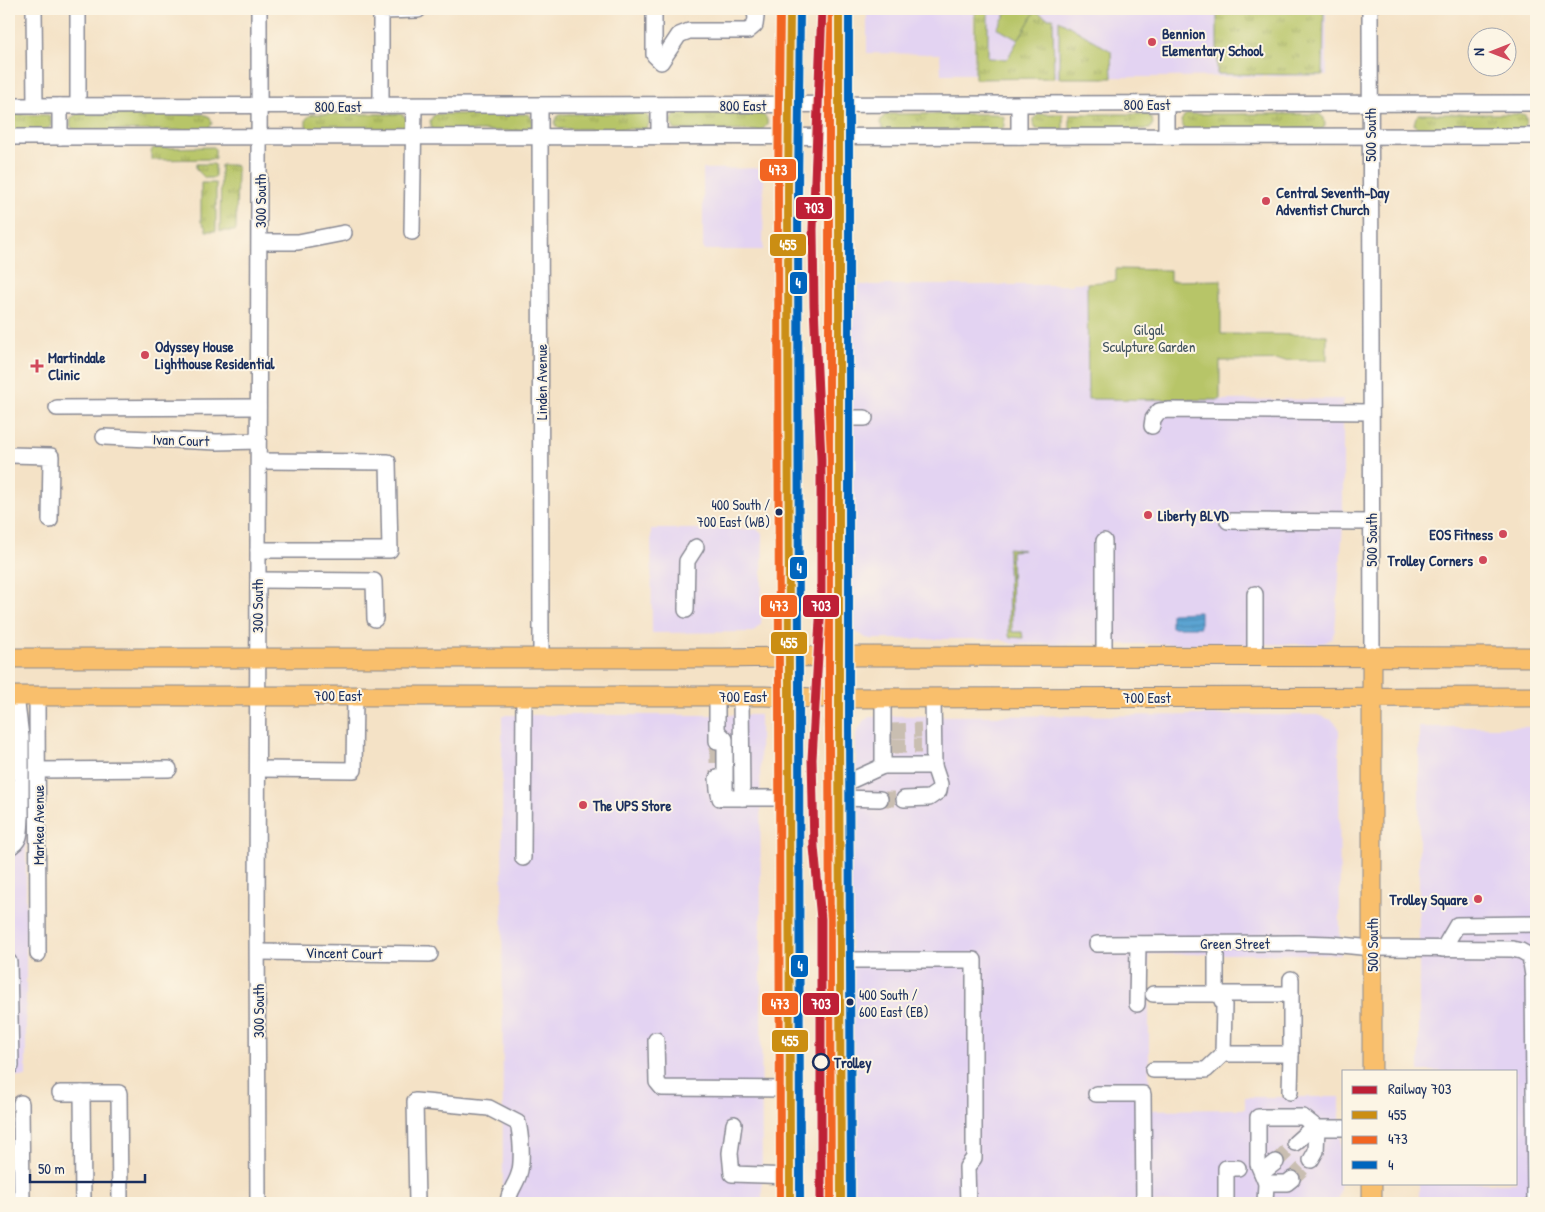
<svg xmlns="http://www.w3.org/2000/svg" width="1545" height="1212" font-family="'Patrick Hand',sans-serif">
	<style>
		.built { fill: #e3d3f2 }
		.grass { fill: url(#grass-tufts); stroke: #697a62 }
		.green { fill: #b7c567; stroke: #697a62 }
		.water { fill: url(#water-rules); stroke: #3b6a98 }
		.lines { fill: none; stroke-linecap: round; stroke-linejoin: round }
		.minor-tunnel { stroke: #c9beb1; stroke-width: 15; stroke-dasharray: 15 8; stroke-linecap: butt }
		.minor-casing { stroke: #888892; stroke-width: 18 }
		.major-casing { stroke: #888892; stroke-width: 21 }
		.minor { stroke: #fff; stroke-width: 15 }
		.major { stroke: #f9bf6c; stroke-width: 19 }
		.bus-1-casing { stroke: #fcf5e5; stroke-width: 11 }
		.bus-2-casing { stroke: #fcf5e5; stroke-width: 11 }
		.bus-3-casing { stroke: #fcf5e5; stroke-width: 11 }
		.bus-1 { stroke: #cb8e13; stroke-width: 8 }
		.bus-2 { stroke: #f26522; stroke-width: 8 }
		.bus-3 { stroke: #0065bd; stroke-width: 8 }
		.rail-1-casing { stroke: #fcf5e5; stroke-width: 12 }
		.rail-1 { stroke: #be2036; stroke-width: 9 }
		.poi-dot { fill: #d1495b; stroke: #fcf5e5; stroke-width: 2 }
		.bus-dot { fill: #1b2f5e; stroke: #fcf5e5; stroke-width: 2 }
		.stop-dot { fill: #fcf5e5; stroke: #1b2f5e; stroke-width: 2.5 }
		.labels { text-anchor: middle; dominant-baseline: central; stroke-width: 4; stroke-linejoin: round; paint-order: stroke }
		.bus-label { font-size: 14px; fill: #1b2f5e; stroke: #fcf5e5; text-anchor: end }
		.poi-label { font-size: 15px; font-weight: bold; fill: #1b2f5e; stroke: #fcf5e5; text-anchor: start }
		.street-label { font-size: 15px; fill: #1b2f5e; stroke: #fcf5e5 }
		.park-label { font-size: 15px; fill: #425460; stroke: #fcf5e5 }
		.stop-label { font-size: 15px; font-weight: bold; fill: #1b2f5e; stroke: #fcf5e5; text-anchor: start }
		.line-badge { stroke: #fcf5e5; stroke-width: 2 }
		.badge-label { font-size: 14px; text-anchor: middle; font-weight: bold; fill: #fff }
	</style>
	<defs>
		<pattern id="grass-tufts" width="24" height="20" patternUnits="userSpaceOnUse" patternTransform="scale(1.25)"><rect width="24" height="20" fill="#b7c567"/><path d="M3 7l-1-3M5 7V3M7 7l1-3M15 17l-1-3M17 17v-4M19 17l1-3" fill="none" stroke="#94a058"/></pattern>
		<pattern id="water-rules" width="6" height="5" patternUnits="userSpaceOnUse" patternTransform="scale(1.25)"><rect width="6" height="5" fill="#5ba4d2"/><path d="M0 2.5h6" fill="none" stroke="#4a86ae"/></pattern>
	</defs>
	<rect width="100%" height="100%" fill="#fcf5e5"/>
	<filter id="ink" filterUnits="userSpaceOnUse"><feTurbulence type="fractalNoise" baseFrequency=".02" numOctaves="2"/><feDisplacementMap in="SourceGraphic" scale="10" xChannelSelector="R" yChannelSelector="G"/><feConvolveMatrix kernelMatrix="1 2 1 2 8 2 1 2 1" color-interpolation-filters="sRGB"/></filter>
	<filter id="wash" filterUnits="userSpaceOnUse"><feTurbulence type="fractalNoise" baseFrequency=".0096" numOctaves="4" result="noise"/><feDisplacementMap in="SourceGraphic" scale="20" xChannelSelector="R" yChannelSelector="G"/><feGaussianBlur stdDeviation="1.12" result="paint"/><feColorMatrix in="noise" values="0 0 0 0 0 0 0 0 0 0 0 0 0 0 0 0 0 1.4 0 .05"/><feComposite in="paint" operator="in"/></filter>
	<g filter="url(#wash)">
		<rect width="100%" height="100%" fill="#f4e2c6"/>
		<g class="built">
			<path d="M867 9H973L974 74H941L940 54 867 53Z"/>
			<path d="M977 9H1326L1327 76 977 78Z"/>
			<path d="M764 168 763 250H703V169Z"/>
			<path d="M1073 283H1087L1088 399 1220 400 1343 399V525L1335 630 1332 638 1326 642 1319 644H1013L999 639H872L866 638 855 631 850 621V308L858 306V285H1073Z"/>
			<path d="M651 529H757L763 533 761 624 753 632 652 633Z"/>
			<path d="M502 715H760L762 1203H503Z"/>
			<path d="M1317 715 1332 720 1338 726 1339 731 1340 954H1149V1110L1245 1109V1097H1340V1189L1339 1195 1336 1203H856L853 1190 850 832 857 805 856 734 863 721 871 716H876Z"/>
			<rect x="9" y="726" width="17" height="351"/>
			<path d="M1419 727H1536V1202H1419V1183H1516V1071H1419Z"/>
		</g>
		<g class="grass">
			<path d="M975 9H990L988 11V58L1007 59 1035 11 1048 18H1053L1054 78 975 79Z"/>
			<path d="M1217 9H1324L1323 75 1217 74Z"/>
			<path d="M1059 20 1111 51 1112 78H1059Z"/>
			<path d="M642 113C651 115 651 123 646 129H559L555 125C555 118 557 115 564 114Z"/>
			<path d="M9 114 49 115 51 119V126L45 131H9Z"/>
			<path d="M77 114H203L210 117 212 123 209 128 207 130 78 131 72 128 70 125 71 118Z"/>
			<path d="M312 114H401L407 118V126L401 131 309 129 306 126V119Z"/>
			<path d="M437 114H527C536 118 534 128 526 131H435L432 129 430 121 433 116Z"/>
			<path d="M679 114H758C765 115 768 117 767 125L761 131 675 130 673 127 671 121 675 115Z"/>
			<path d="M887 114H996L1004 117V126L1002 129 889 131 883 129 880 123 881 119Z"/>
			<path d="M1039 114H1063V130L1036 129 1033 123V119Z"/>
			<path d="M1070 114H1146L1151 117 1153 123 1150 129 1070 130Z"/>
			<path d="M1188 114H1319L1324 118 1325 125 1323 129 1188 130 1184 128 1181 121 1184 116Z"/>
			<path d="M1419 114H1521L1525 115C1528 122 1527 126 1521 130H1421L1417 128 1414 124 1416 117Z"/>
			<path d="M214 147 215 149V159L151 160V152L153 148Z"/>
			<path d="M196 164H214L215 165V178H205L196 169Z"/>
			<path d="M221 165H233L237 166 236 230 234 231H220Z"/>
			<path d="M201 183H216V231H206V228L201 222Z"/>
		</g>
		<g class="green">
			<path d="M1009 9H1026L1034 13 1018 40 997 28Z"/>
			<path d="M1116 269 1170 270V281L1221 280V334L1327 335V360L1220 361V400L1088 399 1087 283 1116 281Z"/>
			<path d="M1008 548 1023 550 1011 551 1012 632H1022L1023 638 1010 637 1009 636Z"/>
		</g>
		<path class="water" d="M1200 612V627H1171V613Z"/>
	</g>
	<g filter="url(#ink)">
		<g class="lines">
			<g class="minor-tunnel">
				<path d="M891 731 921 730"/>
				<path d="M891 746H921"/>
				<path d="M717 748V778"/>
				<path d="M880 799H904"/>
				<path d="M1276 1162 1295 1143"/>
				<path d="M1292 1179 1311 1160"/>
			</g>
			<g class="minor-casing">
				<g id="minor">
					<path d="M34 9 35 106"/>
					<path d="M78 9V106"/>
					<path d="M654 9V55L661 62 679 35 689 31H748L755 25 756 17 754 9"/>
					<path d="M1370 9 1372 656"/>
					<path d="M1166 104V136"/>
					<path d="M1019 105V136"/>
					<path d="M9 106 1536 103"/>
					<path d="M60 106V137"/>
					<path d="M381 106V11L418 10"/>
					<path d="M540 106 541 658"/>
					<path d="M659 136V106"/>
					<path d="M9 137 1536 136"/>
					<path d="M412 232 414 106"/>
					<path d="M260 242H298L344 233"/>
					<path d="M57 408 258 407"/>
					<path d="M839 418H865"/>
					<path d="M1152 426 1153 419 1159 411 1170 410 1371 412"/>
					<path d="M104 437 217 442 258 441"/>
					<path d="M9 455 51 456 50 520"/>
					<path d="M1228 521 1371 522"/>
					<path d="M1104 541V656"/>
					<path d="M258 550H390L388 462 259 461"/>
					<path d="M258 580 374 581 375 619"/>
					<path d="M1255 594V656"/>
					<path d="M686 610 687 561 696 547"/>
					<path d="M37 696 38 954"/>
					<path d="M741 696 742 798"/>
					<path d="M717 731 725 739V791"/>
					<path d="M717 741V696"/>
					<path d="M883 766H934L933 697"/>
					<path d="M258 769 354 770 355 695"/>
					<path d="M37 770 169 769"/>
					<path d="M717 778 718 789 720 798H789"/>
					<path d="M839 786 883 766V697"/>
					<path d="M839 798 880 799"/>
					<path d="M904 799 929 798 939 791 940 784 934 766"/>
					<path d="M9 831 18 825 21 816V737L16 696"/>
					<path d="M9 847C22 842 20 829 21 817"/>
					<path d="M523 858 524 696"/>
					<path d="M1097 944 1298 943 1331 944 1372 948 1512 949 1521 951 1530 956 1533 976 1535 1203"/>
					<path d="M1443 949 1457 925 1536 924"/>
					<path d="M258 952 430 954"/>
					<path d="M840 960H974V1158L967 1167 968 1203"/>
					<path d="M9 962 11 1066H9"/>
					<path d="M1291 979V994"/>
					<path d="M1153 994H1291V1054H1223L1224 1005 1216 987V943"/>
					<path d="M1137 1004 1138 944"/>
					<path d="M656 1040 657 1082 662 1088 790 1089"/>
					<path d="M1153 1070H1206L1223 1054"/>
					<path d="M1290 1092 1291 1054"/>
					<path d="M60 1093H119L120 1203"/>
					<path d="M82 1093 83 1203"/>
					<path d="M1096 1094H1143L1144 1203"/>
					<path d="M21 1103 22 1203"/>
					<path d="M734 1124 730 1153 732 1174 790 1176"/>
					<path d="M1295 1143 1314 1126"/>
					<path d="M1311 1160 1316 1151 1317 1128"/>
					<path d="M1262 1173 1276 1162"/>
					<path d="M1266 1183H1287L1292 1179"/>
					<path d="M258 1203C255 805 260 407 259 9"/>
					<path d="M417 1203 415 1101 489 1108 518 1123C521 1135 523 1162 519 1174 516 1185 508 1192 508 1203"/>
					<path d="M1226 1203V1168H1238"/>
					<path d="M1265 1203 1266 1183 1258 1164V1117H1303L1317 1128H1344"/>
				</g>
			</g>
			<g class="major-casing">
				<g id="major">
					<path d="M790 9 788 190 790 1203"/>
					<path d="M839 9V725L841 1203"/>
					<path d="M1372 656V1071"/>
					<path d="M9 658H723L859 656 1536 657"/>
					<path d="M9 696H764L815 698 1536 697"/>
					<path d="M1372 1183V1203"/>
				</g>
			</g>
			<use href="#minor" class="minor"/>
			<use href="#major" class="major"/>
			<g class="bus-1-casing">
				<g id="bus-1">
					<path d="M790 9 788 190 790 1203"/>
					<path d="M839 9V725L841 1203"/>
				</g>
			</g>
			<g class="bus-2-casing">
				<g id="bus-2">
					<path d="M829 9V725L831 1203"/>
					<path d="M780 1203 778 190 780 9"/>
				</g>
			</g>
			<g class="bus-3-casing">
				<g id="bus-3">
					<path d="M800 9 798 190 800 1203"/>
					<path d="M849 9V725L851 1203"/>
				</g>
			</g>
			<use href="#bus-1" class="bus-1"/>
			<use href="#bus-2" class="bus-2"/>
			<use href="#bus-3" class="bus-3"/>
			<g class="rail-1-casing">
				<path id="rail-1" d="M821 1203V919L814 847 812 759 821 603V459L814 305 813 229 822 9"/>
			</g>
			<use href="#rail-1" class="rail-1"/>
		</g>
	</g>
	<g class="poi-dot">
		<circle cx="1152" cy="42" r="5"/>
		<circle cx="1266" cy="201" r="5"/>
		<circle cx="145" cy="355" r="5"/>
		<path d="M34.5 358.5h5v5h5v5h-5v5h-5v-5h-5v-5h5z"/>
		<circle cx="1148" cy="515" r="5"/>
		<circle cx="1503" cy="534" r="5"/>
		<circle cx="1483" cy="560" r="5"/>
		<circle cx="583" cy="805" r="5"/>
		<circle cx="1478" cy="899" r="5"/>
	</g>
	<g class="bus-dot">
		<circle cx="779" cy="512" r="4.5"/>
		<circle cx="850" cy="1002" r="4.5"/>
	</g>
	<circle class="stop-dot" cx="821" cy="1062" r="8"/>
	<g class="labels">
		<g class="bus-label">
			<text x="770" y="504">400 South /<tspan x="770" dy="17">700 East (WB)</tspan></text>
			<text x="859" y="994" text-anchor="start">400 South /<tspan x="859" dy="17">600 East (EB)</tspan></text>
		</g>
		<g class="poi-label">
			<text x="1162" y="33">Bennion<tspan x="1162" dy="17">Elementary School</tspan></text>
			<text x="1276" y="192">Central Seventh-Day<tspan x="1276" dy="17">Adventist Church</tspan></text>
			<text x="155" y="346">Odyssey House<tspan x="155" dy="17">Lighthouse Residential</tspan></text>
			<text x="48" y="357">Martindale<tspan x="48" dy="17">Clinic</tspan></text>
			<text x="1158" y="515">Liberty BLVD</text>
			<text x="1493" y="534" text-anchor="end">EOS Fitness</text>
			<text x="1473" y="560" text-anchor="end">Trolley Corners</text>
			<text x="593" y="805">The UPS Store</text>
			<text x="1468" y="899" text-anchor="end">Trolley Square</text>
		</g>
		<g class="street-label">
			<text x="1147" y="104">800 East</text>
			<text x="743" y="105">800 East</text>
			<text x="338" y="106">800 East</text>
			<text transform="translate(1370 135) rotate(-90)">500 South</text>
			<text transform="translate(260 201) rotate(-90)">300 South</text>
			<text transform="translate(541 382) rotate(-90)">Linden Avenue</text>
			<text transform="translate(181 440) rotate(2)">Ivan Court</text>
			<text transform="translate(1371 540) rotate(-90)">500 South</text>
			<text transform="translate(257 606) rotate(-90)">300 South</text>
			<text x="338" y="695">700 East</text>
			<text x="743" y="696">700 East</text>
			<text x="1147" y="697">700 East</text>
			<text transform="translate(38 825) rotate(-90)">Markea Avenue</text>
			<text x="1235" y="943">Green Street</text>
			<text transform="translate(1372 945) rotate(-90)">500 South</text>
			<text transform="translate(344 953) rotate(1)">Vincent Court</text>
			<text transform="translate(258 1011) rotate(-90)">300 South</text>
		</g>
		<g class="park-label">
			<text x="1149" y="329">Gilgal<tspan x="1149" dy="17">Sculpture Garden</tspan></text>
		</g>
		<g class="stop-label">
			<text x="834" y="1062">Trolley</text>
		</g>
	</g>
	<g class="line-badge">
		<rect x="759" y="158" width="38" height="24" rx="5" fill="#f26522"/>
		<rect x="795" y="196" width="38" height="24" rx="5" fill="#be2036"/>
		<rect x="769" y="233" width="38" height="24" rx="5" fill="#cb8e13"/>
		<rect x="789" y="271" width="19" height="24" rx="5" fill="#0065bd"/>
		<rect x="789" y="556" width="19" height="24" rx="5" fill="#0065bd"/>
		<rect x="760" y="594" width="38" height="24" rx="5" fill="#f26522"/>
		<rect x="802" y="594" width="38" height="24" rx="5" fill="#be2036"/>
		<rect x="770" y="631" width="38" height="24" rx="5" fill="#cb8e13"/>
		<rect x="790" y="954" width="19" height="24" rx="5" fill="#0065bd"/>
		<rect x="802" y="992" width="38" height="24" rx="5" fill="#be2036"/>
		<rect x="761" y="992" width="38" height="24" rx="5" fill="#f26522"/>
		<rect x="771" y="1029" width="38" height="24" rx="5" fill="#cb8e13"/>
	</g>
	<g class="badge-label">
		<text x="778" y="175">473</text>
		<text x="814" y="213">703</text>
		<text x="788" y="250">455</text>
		<text x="798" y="288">4</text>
		<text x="799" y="573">4</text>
		<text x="779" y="611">473</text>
		<text x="821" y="611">703</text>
		<text x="789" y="648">455</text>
		<text x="800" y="971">4</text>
		<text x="821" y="1009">703</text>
		<text x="780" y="1009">473</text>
		<text x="790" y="1046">455</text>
	</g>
	<rect width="1545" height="1212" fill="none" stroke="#fcf5e5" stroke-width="30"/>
	<rect x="1342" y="1070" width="175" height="115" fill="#fcf5e5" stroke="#a2a6af"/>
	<rect x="1352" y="1086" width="25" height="8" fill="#be2036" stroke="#a2a6af"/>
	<text x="1388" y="1094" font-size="15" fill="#1b2f5e">Railway 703</text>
	<rect x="1352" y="1111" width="25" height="8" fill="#cb8e13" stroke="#a2a6af"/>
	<text x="1388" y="1120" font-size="15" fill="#1b2f5e">455</text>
	<rect x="1352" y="1136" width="25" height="8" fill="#f26522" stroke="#a2a6af"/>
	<text x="1388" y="1144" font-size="15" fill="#1b2f5e">473</text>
	<rect x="1352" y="1161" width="25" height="8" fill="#0065bd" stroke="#a2a6af"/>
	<text x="1388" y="1170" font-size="15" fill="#1b2f5e">4</text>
	<g transform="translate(1492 52) rotate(270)"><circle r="24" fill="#fcf5e5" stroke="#a2a6af"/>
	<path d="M0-4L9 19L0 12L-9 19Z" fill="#d1495b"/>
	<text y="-8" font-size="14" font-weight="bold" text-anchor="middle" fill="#1b2f5e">N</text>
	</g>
	<path d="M30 1174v8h115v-8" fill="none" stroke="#1b2f5e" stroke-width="2.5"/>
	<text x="38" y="1174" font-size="15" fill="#1b2f5e" stroke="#fcf5e5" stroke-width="4" paint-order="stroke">50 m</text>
</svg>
